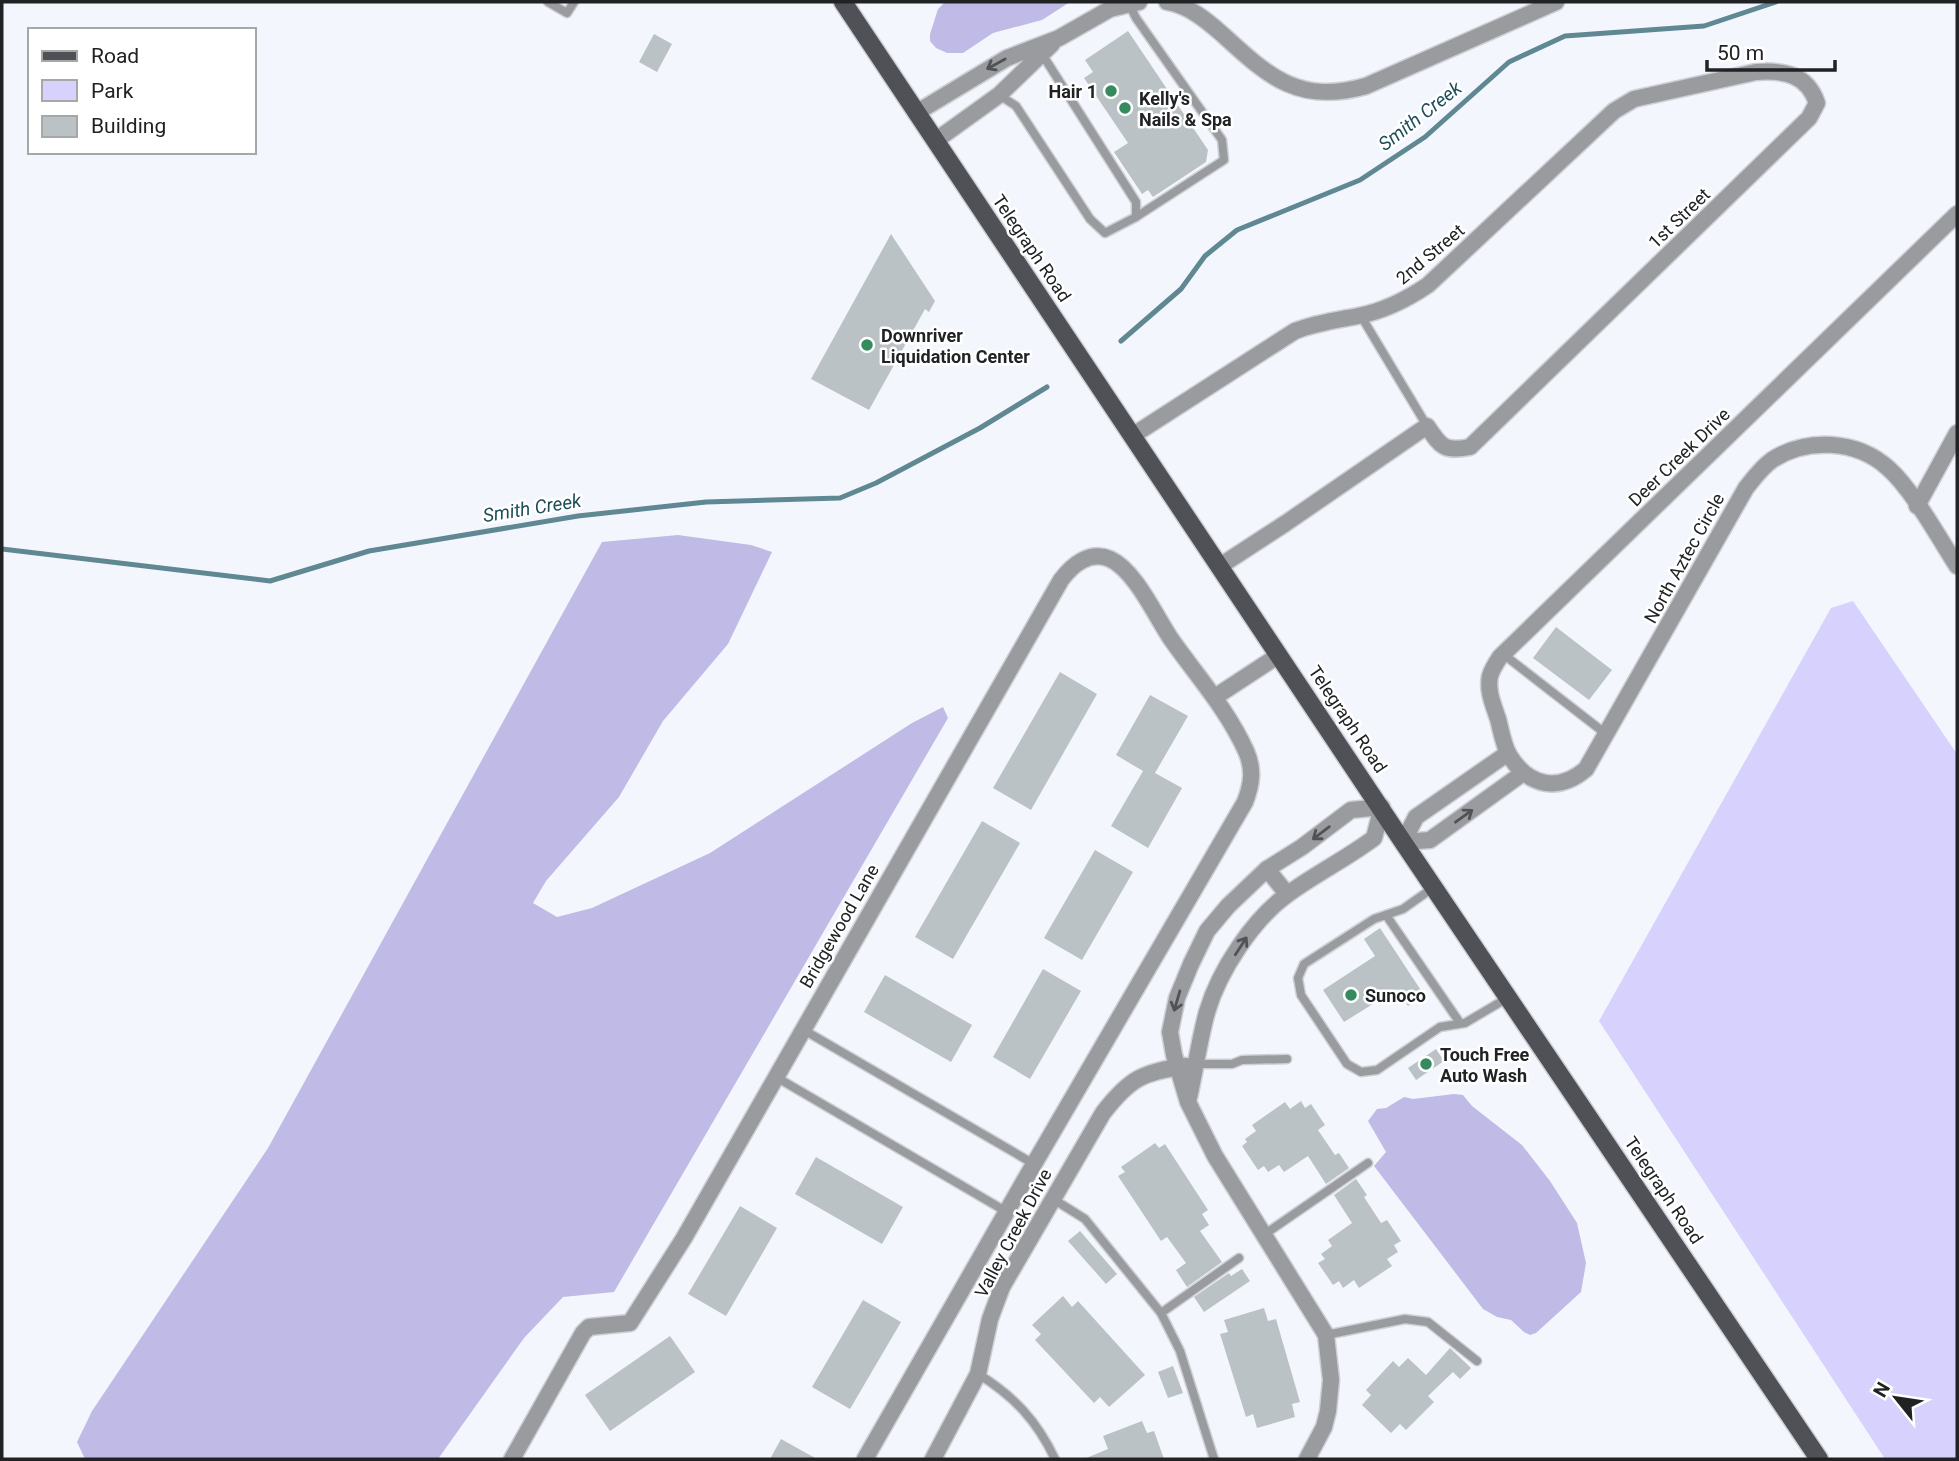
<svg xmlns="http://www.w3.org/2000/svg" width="1959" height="1461" font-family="Roboto,sans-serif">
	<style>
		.green { fill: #d7d1fd }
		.forest { fill: #c0bae6 }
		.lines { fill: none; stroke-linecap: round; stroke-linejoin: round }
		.stream { stroke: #608892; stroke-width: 5 }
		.building { fill: #bbc2c6 }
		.service-casing { stroke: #cdd1d6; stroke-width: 11 }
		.minor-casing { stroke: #cdd1d6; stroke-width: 19 }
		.primary-casing { stroke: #cdd1d6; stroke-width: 21 }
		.service { stroke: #9a9b9e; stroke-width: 8 }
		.minor { stroke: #9a9b9e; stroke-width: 16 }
		.primary { stroke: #505156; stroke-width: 18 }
		.oneway { stroke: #515255 }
		.poi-dot { fill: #368b5e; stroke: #fff; stroke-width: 2.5 }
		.labels { text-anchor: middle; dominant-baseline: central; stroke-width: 5; stroke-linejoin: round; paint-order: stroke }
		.poi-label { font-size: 18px; font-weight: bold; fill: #202224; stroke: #fff; text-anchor: start }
		.street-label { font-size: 18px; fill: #202224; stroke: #fff }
		.water-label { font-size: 19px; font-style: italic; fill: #1e4e59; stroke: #fff }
	</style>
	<rect width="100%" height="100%" fill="#f3f7fd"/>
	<path class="green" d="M1853 601 1957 754V1459H1885L1599 1021 1831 608Z"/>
	<g class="forest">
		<path d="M945 2H1070L1042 20 993 33 963 53H947L936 48 930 41V34L938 9Z"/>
		<path d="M678 535 751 545 772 552 728 644 663 721 619 797 546 881 533 903 557 917 592 908 710 853 912 723 943 707 948 718 614 1292 563 1297 524 1338 438 1459H85L77 1442 92 1411 268 1148 602 542Z"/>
		<path d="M1454 1094 1463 1095 1472 1106 1522 1145 1550 1181 1577 1223 1586 1263 1581 1292 1536 1333 1530 1335 1524 1332 1511 1320 1497 1317 1483 1309 1374 1166 1386 1152 1368 1121 1377 1109 1386 1108 1404 1097 1413 1099Z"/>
	</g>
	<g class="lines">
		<g class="stream">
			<path d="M1121 341 1181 289 1205 256 1237 230 1360 180 1425 137 1509 62 1565 36 1704 26 1776 2"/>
			<path d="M2 549 270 581 369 551 578 516 706 502 840 498 876 483 980 428 1047 387"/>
		</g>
	</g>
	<g class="building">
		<path d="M1128 31 1208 150 1206 162 1153 197 1148 190 1142 194 1114 152 1128 143 1084 78 1093 72 1085 60Z"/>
		<path d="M654 34 672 44 657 72 639 62Z"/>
		<path d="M891 234 935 301 929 312 925 309 869 410 811 379Z"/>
		<path d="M1556 627 1612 670 1589 700 1533 658Z"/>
		<path d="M1060 672 1097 694 1031 810 993 788Z"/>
		<path d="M1150 695 1188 716 1155 773 1182 788 1148 848 1111 826 1143 771 1116 755Z"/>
		<path d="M982 821 1020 843 953 959 915 937Z"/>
		<path d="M1095 850 1133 872 1082 960 1044 938Z"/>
		<path d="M1380 928 1424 995 1408 1006 1397 989 1344 1022 1323 990 1375 956 1364 939Z"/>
		<path d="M1043 969 1081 991 1030 1079 993 1057Z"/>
		<path d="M885 975 972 1025 951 1062 864 1012Z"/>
		<path d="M1436 1049 1444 1061 1416 1080 1408 1068Z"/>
		<path d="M1301 1101 1305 1108 1311 1104 1325 1125 1318 1130 1335 1155 1339 1153 1349 1168 1326 1184 1308 1156 1284 1172 1279 1165 1268 1172 1264 1166 1258 1170 1242 1146 1247 1142 1245 1139 1256 1131 1252 1125 1285 1102 1290 1109Z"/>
		<path d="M1155 1143 1159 1148 1165 1144 1208 1210 1202 1214 1209 1225 1200 1231 1222 1262 1187 1287 1176 1270 1186 1263 1167 1237 1161 1241 1118 1176 1125 1172 1121 1167Z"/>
		<path d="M816 1157 903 1207 882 1244 795 1194Z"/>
		<path d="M1356 1179 1367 1195 1364 1197 1381 1223 1387 1220 1401 1241 1394 1245 1398 1252 1387 1259 1392 1266 1359 1288 1354 1280 1343 1288 1339 1281 1333 1285 1318 1263 1325 1259 1321 1254 1332 1246 1328 1240 1352 1223 1334 1195Z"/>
		<path d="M740 1206 777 1228 726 1316 688 1294Z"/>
		<path d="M1080 1231 1117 1274 1106 1284 1068 1241Z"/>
		<path d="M1242 1269 1250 1281 1204 1312 1194 1297 1229 1273 1231 1276Z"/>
		<path d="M1063 1296 1072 1307 1078 1301 1145 1375 1109 1407 1100 1397 1094 1403 1035 1340 1041 1334 1032 1325Z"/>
		<path d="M863 1300 901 1322 850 1409 812 1387Z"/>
		<path d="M1264 1308 1268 1321 1276 1319 1300 1402 1292 1404 1295 1417 1257 1428 1253 1414 1246 1417 1220 1334 1228 1332 1224 1320Z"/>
		<path d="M670 1336 695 1372 610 1431 585 1395Z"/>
		<path d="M1450 1348 1471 1368 1460 1379 1453 1372 1428 1396 1434 1402 1406 1430 1400 1424 1391 1433 1362 1405 1371 1395 1366 1390 1393 1361 1399 1367 1408 1358 1426 1375Z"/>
		<path d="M1173 1366 1183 1393 1168 1398 1158 1372Z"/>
		<path d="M1142 1421 1147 1433 1154 1431 1164 1459H1084L1108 1449 1103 1436Z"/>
		<path d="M781 1439 817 1459H770Z"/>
	</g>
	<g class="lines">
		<g class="service-casing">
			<g id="service">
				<path d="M548 2 567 13 574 2"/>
				<path d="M1129 4 1136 18 1222 140 1224 160 1136 217"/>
				<path d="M999 95 1016 106 1090 219 1105 233 1136 217V202L1042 54"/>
				<path d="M1361 316 1427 426"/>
				<path d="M1503 654 1606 734"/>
				<path d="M1434 887 1403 909 1374 919 1304 964 1298 978 1301 995 1347 1064 1361 1072 1377 1070 1440 1027 1465 1023 1509 997"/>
				<path d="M1386 915 1460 1023"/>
				<path d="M802 1029 1034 1164"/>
				<path d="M1197 1064H1232L1242 1060 1287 1059"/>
				<path d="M776 1077 1007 1212"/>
				<path d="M1053 1199 1085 1219 1161 1313 1180 1351 1214 1459"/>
				<path d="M1265 1234 1368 1163"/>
				<path d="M1161 1313 1239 1258"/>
				<path d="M1326 1335 1405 1319 1428 1322 1477 1361"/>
				<path d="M978 1374C1014 1396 1037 1421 1055 1459"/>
			</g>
		</g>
		<g class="minor-casing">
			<g id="minor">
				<path d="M1167 2C1189 6 1205 19 1222 34 1269 77 1299 105 1366 86L1556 2"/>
				<path d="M916 113 1007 58 1059 38 1110 9 1139 2"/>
				<path d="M935 141 999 95 1052 44"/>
				<path d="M1957 214 1500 657C1496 663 1492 669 1490 676 1487 691 1493 704 1498 719 1501 730 1503 744 1509 755 1528 786 1558 793 1586 769L1746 488C1754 478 1761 468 1772 460 1807 437 1857 440 1888 468 1912 489 1939 538 1957 566"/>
				<path d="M1132 436 1295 331C1315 323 1337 320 1358 316 1384 311 1406 300 1428 285L1614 111 1634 99 1756 72C1784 70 1807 74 1817 103L1809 118 1470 447C1444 452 1441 447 1427 426L1286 523 1220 566"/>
				<path d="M1917 506 1957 433"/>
				<path d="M1215 697 1279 655"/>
				<path d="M1403 842 1430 840 1523 773"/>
				<path d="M1403 842 1416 817 1508 753"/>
				<path d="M1267 869 1287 894"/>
				<path d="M1188 1102C1195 1072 1199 1041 1207 1012 1219 971 1253 919 1288 894 1315 874 1346 859 1374 838L1382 807 1351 810 1302 847 1267 869 1228 906 1207 931 1191 964 1177 998 1170 1032 1174 1055 1188 1102 1215 1156 1326 1335 1331 1380 1328 1411 1324 1427 1307 1459"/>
				<path d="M512 1459 583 1333 589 1327 630 1323 684 1238 1061 580C1072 565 1090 550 1110 559 1135 570 1156 617 1171 639 1197 676 1227 709 1246 751 1254 769 1252 784 1245 802L1034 1164 865 1459"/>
				<path d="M933 1459 978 1374 990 1319 1002 1287 1103 1113C1130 1078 1143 1072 1186 1066"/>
			</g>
		</g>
		<g class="primary-casing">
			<path id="primary" d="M843 2 1403 842 1819 1459"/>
		</g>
		<use href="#service" class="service"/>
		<use href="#minor" class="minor"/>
		<use href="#primary" class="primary"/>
	</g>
	<defs><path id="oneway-shaft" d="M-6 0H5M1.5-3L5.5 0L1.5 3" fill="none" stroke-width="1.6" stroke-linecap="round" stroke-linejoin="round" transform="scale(1.75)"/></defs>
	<g class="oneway">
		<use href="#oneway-shaft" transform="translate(996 64) rotate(151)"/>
		<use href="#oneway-shaft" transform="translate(1464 816) rotate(-36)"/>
		<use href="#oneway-shaft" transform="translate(1321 833) rotate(143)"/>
		<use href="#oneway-shaft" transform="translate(1241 946) rotate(-57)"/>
		<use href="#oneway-shaft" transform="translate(1177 1001) rotate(106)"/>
	</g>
	<g class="poi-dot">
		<circle cx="1111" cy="91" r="7"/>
		<circle cx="1125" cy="108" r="7"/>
		<circle cx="867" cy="345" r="7"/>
		<circle cx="1351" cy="995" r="7"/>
		<circle cx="1426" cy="1064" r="7"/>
	</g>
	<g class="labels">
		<g class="poi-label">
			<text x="1097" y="91" text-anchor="end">Hair 1</text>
			<text x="1139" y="98">Kelly's<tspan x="1139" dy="21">Nails &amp; Spa</tspan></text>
			<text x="881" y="335">Downriver<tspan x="881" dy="21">Liquidation Center</tspan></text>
			<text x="1365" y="995">Sunoco</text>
			<text x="1440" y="1054">Touch Free<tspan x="1440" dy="21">Auto Wash</tspan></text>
		</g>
		<g class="street-label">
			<text transform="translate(1679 218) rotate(-44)">1st Street</text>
			<text transform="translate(1032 248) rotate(56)">Telegraph Road</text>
			<text transform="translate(1430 254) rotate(-40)">2nd Street</text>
			<text transform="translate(1679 457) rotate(-44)">Deer Creek Drive</text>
			<text transform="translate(1684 558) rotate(-61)">North Aztec Circle</text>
			<text transform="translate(1348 719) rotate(56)">Telegraph Road</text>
			<text transform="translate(839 926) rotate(-60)">Bridgewood Lane</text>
			<text transform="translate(1664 1190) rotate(56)">Telegraph Road</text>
			<text transform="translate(1013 1233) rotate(-62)">Valley Creek Drive</text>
		</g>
		<g class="water-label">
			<text transform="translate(1420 116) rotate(-38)">Smith Creek</text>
			<text transform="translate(532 508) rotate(-9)">Smith Creek</text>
		</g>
	</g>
	<rect width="1959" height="1461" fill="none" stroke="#202224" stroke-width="7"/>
	<rect x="28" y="28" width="228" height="126" fill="#ffffff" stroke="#a6a7a7" stroke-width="2"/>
	<rect x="42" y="51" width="35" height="10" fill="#505156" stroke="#a6a7a7" stroke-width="2"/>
	<text x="91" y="63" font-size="21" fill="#202224">Road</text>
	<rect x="42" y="80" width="35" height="21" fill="#d7d1fd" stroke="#a6a7a7" stroke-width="2"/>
	<text x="91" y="98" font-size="21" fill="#202224">Park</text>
	<rect x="42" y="116" width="35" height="21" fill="#bbc2c6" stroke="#a6a7a7" stroke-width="2"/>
	<text x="91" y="133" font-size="21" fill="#202224">Building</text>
	<g transform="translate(1896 1398) rotate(300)" stroke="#ffffff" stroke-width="5" paint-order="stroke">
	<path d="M0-5L12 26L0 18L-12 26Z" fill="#202224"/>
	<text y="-10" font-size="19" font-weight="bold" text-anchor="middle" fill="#202224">N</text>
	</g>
	<path d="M1707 60v10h128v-10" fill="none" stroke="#202224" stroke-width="3.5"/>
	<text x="1717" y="60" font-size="21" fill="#202224" stroke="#ffffff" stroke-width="5" paint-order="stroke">50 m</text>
</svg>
